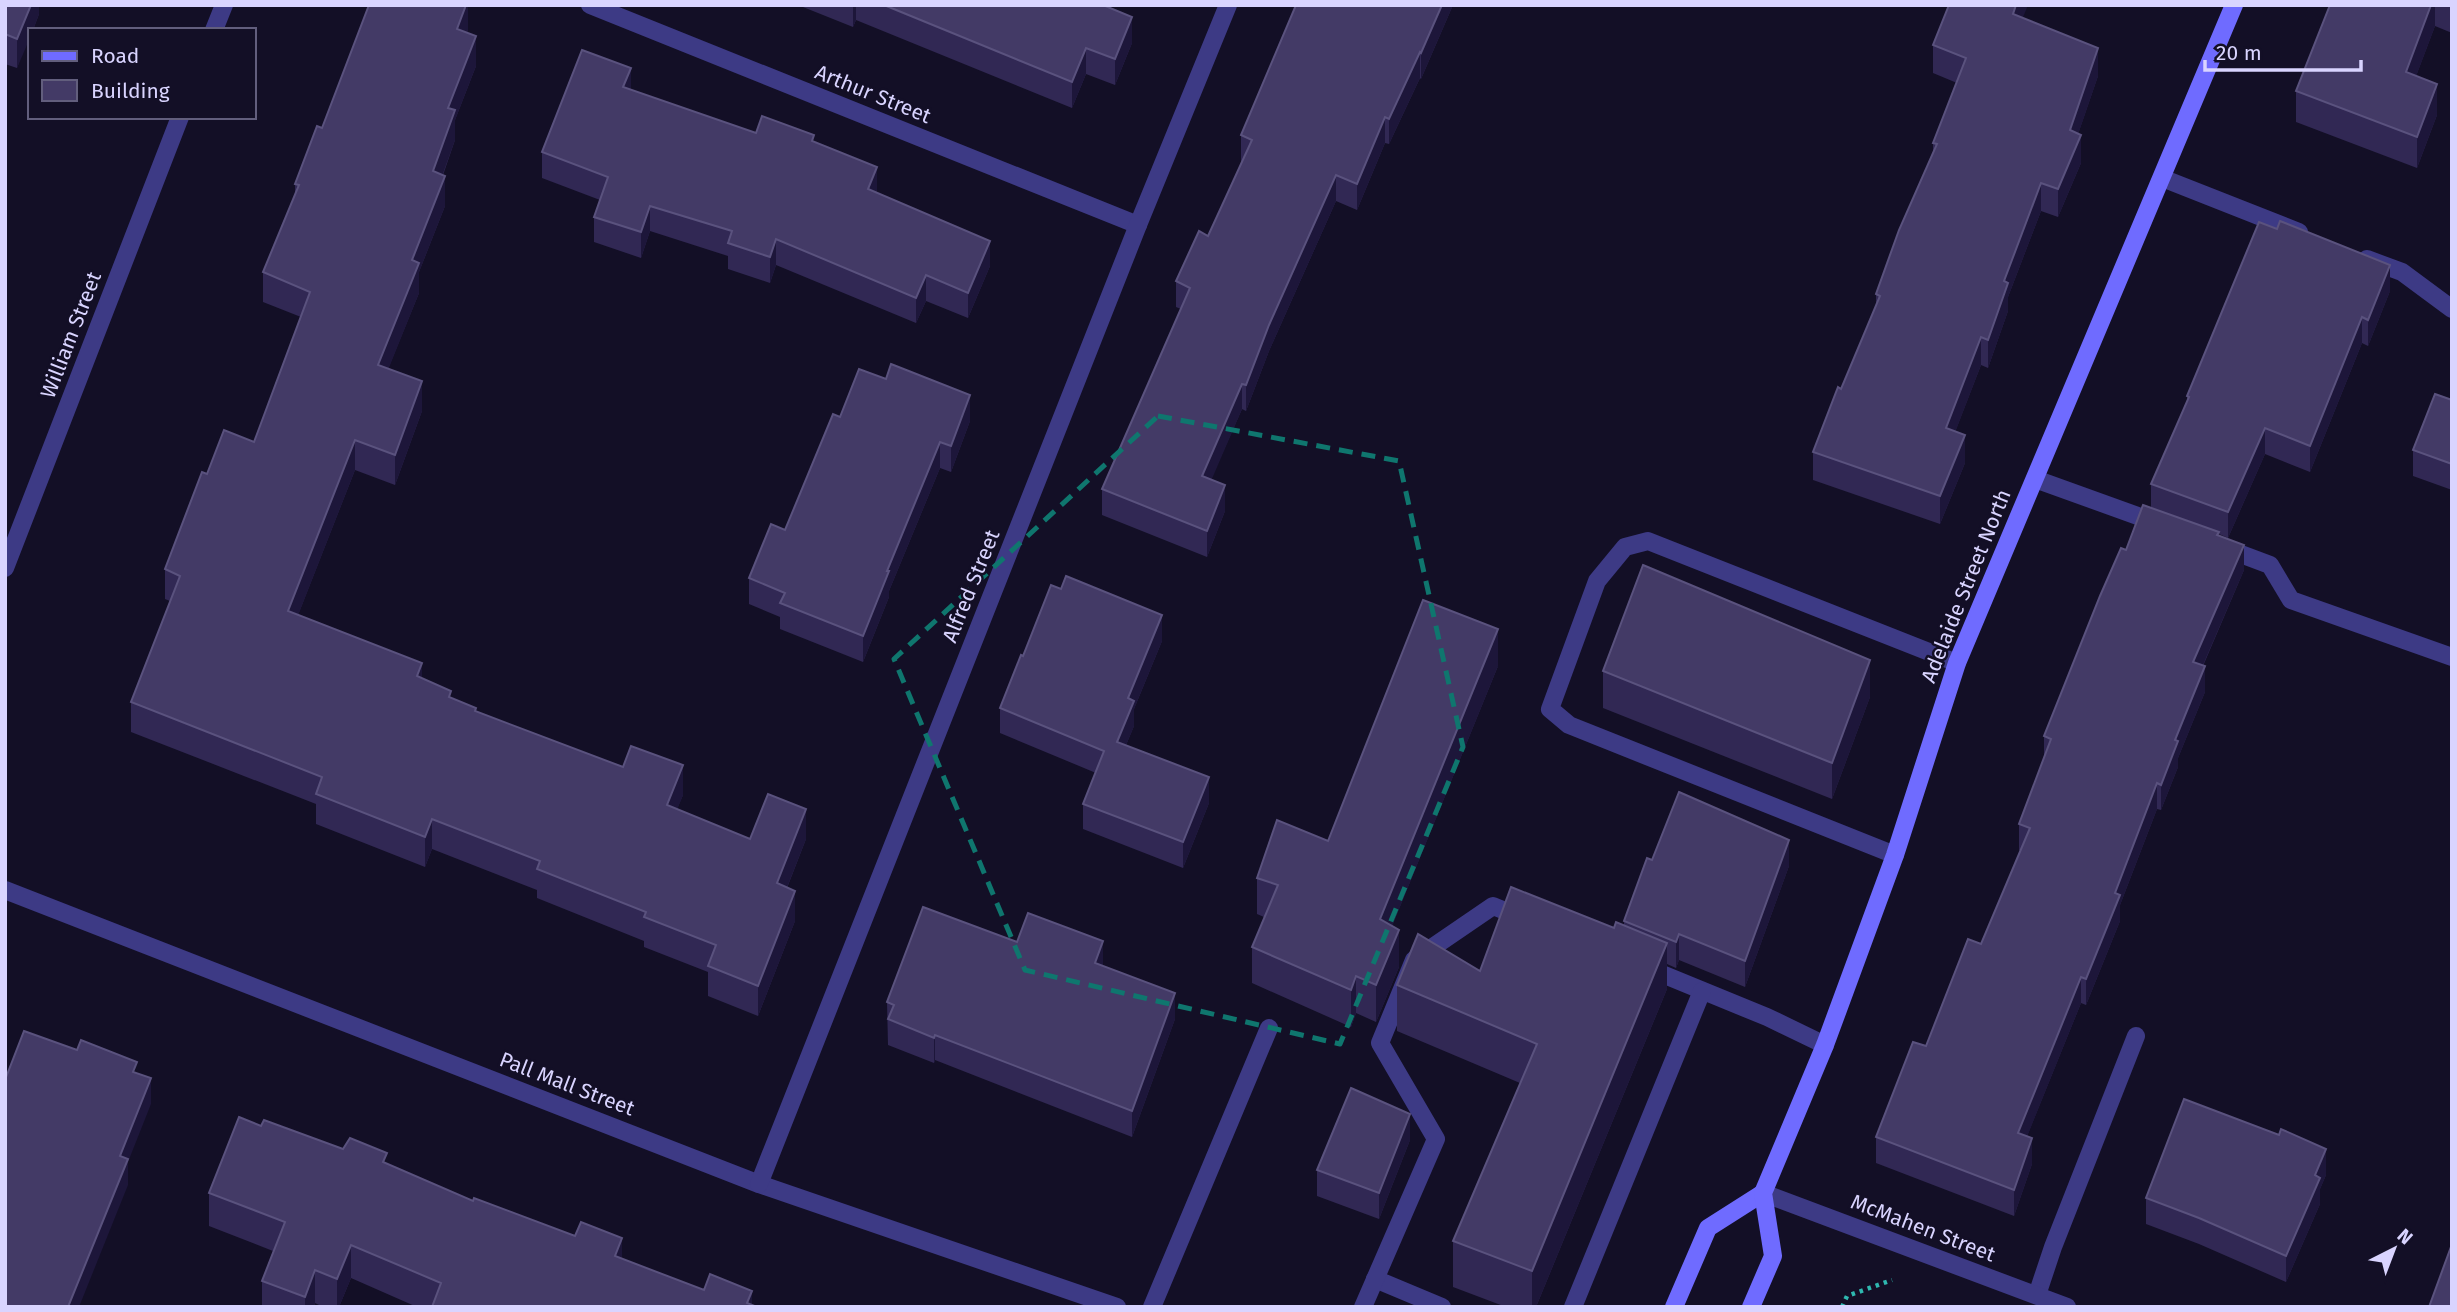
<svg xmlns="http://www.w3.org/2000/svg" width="2457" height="1312" font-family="'Fira Sans',sans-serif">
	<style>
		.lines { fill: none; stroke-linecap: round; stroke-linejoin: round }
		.path { stroke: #2fb8b0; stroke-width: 4.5; stroke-dasharray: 3.5 5; stroke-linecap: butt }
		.service { stroke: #3d3a85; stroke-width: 18 }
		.minor { stroke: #3d3a85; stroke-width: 18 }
		.secondary { stroke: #6f6bff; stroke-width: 18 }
		.wall { fill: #312854 }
		.shaded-wall { fill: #1d163a }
		.building { fill: #433a66; stroke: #5a527e; stroke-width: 2 }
		.marked { fill: none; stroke: #0f766e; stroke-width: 5; stroke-dasharray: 14 9; stroke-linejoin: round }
		.labels { text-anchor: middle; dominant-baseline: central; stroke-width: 5; stroke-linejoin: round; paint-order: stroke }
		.street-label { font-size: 21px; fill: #d9d4ff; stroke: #130f26 }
	</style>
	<rect width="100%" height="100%" fill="#130f26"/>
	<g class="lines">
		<path class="path" d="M1842 1307 1847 1296 1892 1280"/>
		<g class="service">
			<path d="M2162 178 2299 232"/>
			<path d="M2367 259 2402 272 2452 309"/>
			<path d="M2035 479 2160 524"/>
			<path d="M2222 547 2270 565 2291 600 2452 657"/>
			<path d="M1895 855 1569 725 1550 709 1597 581 1625 547 1648 541 1957 663"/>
			<path d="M1645 967 1767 1017 1825 1045"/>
			<path d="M1375 1279 1442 1307"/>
			<path d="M2037 1295 2053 1247 2136 1036"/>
			<path d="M1152 1307 1269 1028"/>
			<path d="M1363 1307 1436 1139 1380 1043 1414 960 1493 906 1525 919"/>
			<path d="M1573 1307 1702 991"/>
		</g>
		<g class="minor">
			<path d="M590 5 1138 225"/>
			<path d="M214 30 224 5"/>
			<path d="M5 568 180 117"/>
			<path d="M5 890 759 1184 1117 1307"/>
			<path d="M759 1184 1138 225 1228 5"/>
			<path d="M1763 1193 2067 1307"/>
		</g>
		<g class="secondary">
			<path d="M1674 1307 1708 1228 1763 1193"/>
			<path d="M1751 1307 1773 1256 1763 1193 1825 1045 1895 855 1957 663 2234 5"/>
		</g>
	</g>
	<g class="wall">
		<path d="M5 5H39V14L33 30H30L17 68 5 64Z"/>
		<path d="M468 5 467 33 476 66 455 120V140L443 175 445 206 419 272V293L388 369 422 411 395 485 355 470 298 615 422 678 451 698 476 711 683 795 677 809 750 839H806L787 888 795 921 758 1016 708 996V972L644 947V941L537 898V890L432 849 425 867 316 824V804L131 732V702L170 601 165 599V569L207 474 254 442 301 317 263 302V272L295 194V184L322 128Z"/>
		<path d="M803 5H1112L1111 8 1132 43 1115 85 1086 74 1072 108 856 20 853 27 803 7Z"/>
		<path d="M1296 5H1453L1421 79 1420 78 1389 144 1385 143 1357 210 1336 201 1269 351 1246 411 1242 409 1211 479 1225 511 1207 557 1102 515V489L1181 309 1176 307V281L1208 236 1242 162 1241 161V135Z"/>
		<path d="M2330 5H2452V33L2435 26 2416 76 2437 115 2417 168 2296 122V91Z"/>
		<path d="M2023 18 2098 76 2078 134 2081 163 2058 217 2041 211 2008 297V311L1988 368 1981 365 1955 432 1965 463 1940 524 1813 480V452L1841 389 1876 305V294L1933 153V143L1957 83 1933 73V45Z"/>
		<path d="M631 90 756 133 814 142 877 193 990 266 968 318 926 301 916 323 776 265 770 283 728 269V256L650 231 641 258 594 242V217L600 200 542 178V152Z"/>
		<path d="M2390 291 2368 346 2362 343 2310 472 2265 454 2228 538 2219 534V536L2244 570 2203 666 2205 692 2178 758V767L2161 810 2157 809 2120 905V921L2086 1005 2081 1003 2027 1136 2032 1164 2014 1216 1876 1163V1137L1981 944 2021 851 2019 850V824L2044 758V736L2126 550 2151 508V484L2187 401V396Z"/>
		<path d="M2452 400V490L2413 476V450Z"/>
		<path d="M840 417 970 421 951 472 940 468 889 591V597L863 662 780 629V617L749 604V578L785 530Z"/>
		<path d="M1162 641 1134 709V726L1126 745 1209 803 1183 868 1083 829V804L1096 773 1000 733V708L1023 656Z"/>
		<path d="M1498 666 1392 926 1399 967 1376 1022 1356 1013 1351 1027 1252 983V947L1264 917 1257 914V878L1328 841Z"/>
		<path d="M1603 671 1870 697 1832 799 1603 708Z"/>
		<path d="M1652 860 1789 866 1745 987 1679 960 1676 968 1667 964V989L1536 1307H1506L1453 1287V1241L1520 1083 1397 1031V985L1480 971 1624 926V921Z"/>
		<path d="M1017 942 1103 966 1175 1019 1132 1137 935 1060 934 1063 888 1045 887 1002Z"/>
		<path d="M261 1126 343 1149 387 1164 473 1201 704 1290 757 1307H417L351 1278 339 1307H323L315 1303 314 1307H262V1281L273 1251 209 1226V1193Z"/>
		<path d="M1410 1140 1379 1219 1317 1196V1170Z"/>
		<path d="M2326 1175 2320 1189V1204L2286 1282 2199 1244 2146 1224V1198Z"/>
	</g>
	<g class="shaded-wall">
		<path d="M31 5H39V14L33 30H30V38L17 68V39Z"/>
		<path d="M466 5H468V31L457 59V29Z"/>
		<path d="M853 5H856V20L853 27Z"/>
		<path d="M1442 5H1453L1421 79V53Z"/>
		<path d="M2016 5H2028L2013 42V14Z"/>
		<path d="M2431 5H2435V26L2406 103V72Z"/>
		<path d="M1132 17V43L1115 85V59Z"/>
		<path d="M476 36V66L455 120V140L433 201V171L448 108Z"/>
		<path d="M1086 48V74L1072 108V82Z"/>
		<path d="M2098 48V76L2070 158V130Z"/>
		<path d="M1420 52V78L1389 144V119Z"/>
		<path d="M631 68V94L623 87Z"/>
		<path d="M2437 84V115L2417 168V137Z"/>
		<path d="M1385 117V143L1357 210V184Z"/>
		<path d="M2081 135V163L2058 217V189Z"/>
		<path d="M877 167V193L868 189Z"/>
		<path d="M1336 175V201L1269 351 1246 411V385L1269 325Z"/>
		<path d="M445 176V206L419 272V293L378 395V365L412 260Z"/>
		<path d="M2041 183V211L2008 297V311L1988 368V340L2004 281Z"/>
		<path d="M650 206V231L641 258V232Z"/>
		<path d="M776 239V265L770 283V257Z"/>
		<path d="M990 241V266L968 318V293Z"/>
		<path d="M2390 265V291L2368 346V320Z"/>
		<path d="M926 275V301L916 323V298Z"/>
		<path d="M2362 317V343L2310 472V446Z"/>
		<path d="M1981 337V365L1946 456V428Z"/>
		<path d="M422 381V411L395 485V455Z"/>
		<path d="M1242 384V409L1202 502V476Z"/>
		<path d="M970 395V421L951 472V446Z"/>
		<path d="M2265 428V454L2228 538V512Z"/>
		<path d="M1965 435V463L1940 524V496Z"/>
		<path d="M355 440V470L288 641V611Z"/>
		<path d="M940 442V468L889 591V597L863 662V636L887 571Z"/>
		<path d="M1225 485V511L1207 557V531Z"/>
		<path d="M2244 545V570L2193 688V662Z"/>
		<path d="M1162 615V641L1134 709V726L1117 767V742L1128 698Z"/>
		<path d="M1498 629V666L1380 956V919Z"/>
		<path d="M1870 660V697L1832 799V763Z"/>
		<path d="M422 663V693L417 676Z"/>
		<path d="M2205 666V692L2178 758V767L2161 810V785L2175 740Z"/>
		<path d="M683 765V795L667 835V805Z"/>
		<path d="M1209 777V803L1183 868V842Z"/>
		<path d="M2157 783V809L2120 905V921L2086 1005V979L2115 893Z"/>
		<path d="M806 809V839L777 913V883Z"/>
		<path d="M432 819V849L425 867V837Z"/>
		<path d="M1789 840V866L1745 987V961Z"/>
		<path d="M795 891V921L758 1016V986Z"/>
		<path d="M1399 930V967L1376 1022V985Z"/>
		<path d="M1679 934V960L1676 968V942Z"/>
		<path d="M1103 941V967L1095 963Z"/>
		<path d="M1667 943V989L1536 1307H1532V1271Z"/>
		<path d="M1356 976V1013L1351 1027V990Z"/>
		<path d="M2081 977V1003L2018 1159V1133Z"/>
		<path d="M1175 993V1019L1132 1137V1111Z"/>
		<path d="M935 1035V1060L934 1063V1038Z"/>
		<path d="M151 1078V1104L128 1162V1185L79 1307H68L120 1156Z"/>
		<path d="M1410 1114V1140L1379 1219V1193Z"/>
		<path d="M2032 1138V1164L2014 1216V1190Z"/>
		<path d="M2326 1149V1175L2320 1189V1204L2286 1282V1256L2315 1175Z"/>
		<path d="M622 1238V1272L615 1256Z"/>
		<path d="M351 1245V1278L339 1307H337V1279Z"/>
		<path d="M315 1270V1303L314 1307H305V1297Z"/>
		<path d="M752 1291V1307L747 1303Z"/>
	</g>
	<g class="building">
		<path d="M5 5H31L17 39 5 34Z"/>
		<path d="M369 5H466L457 29 476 36 448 108 455 110 433 171 445 176 412 260 419 263 378 365 422 381 395 455 355 440 288 611 422 663 417 676 451 691 449 697 476 708 475 711 623 767 631 746 683 765 667 805 750 839 768 794 806 809 777 883 795 891 758 986 708 966 716 945 644 917 646 912 537 869 540 861 432 819 425 837 316 794 322 777 131 702 180 576 165 569 202 472 207 474 224 430 254 442 310 292 263 272 299 185 295 184 317 126 322 128Z"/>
		<path d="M884 5H1103L1132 17 1115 59 1086 48 1072 82Z"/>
		<path d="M1296 5H1442L1421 53 1420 52 1389 119 1385 117 1357 184 1336 175 1269 325 1246 385 1242 384 1202 476 1225 485 1207 531 1102 489 1190 288 1176 281 1199 231 1208 236 1252 140 1241 135Z"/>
		<path d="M1949 5H2016L2013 14 2098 48 2070 130 2081 135 2058 189 2041 183 2004 281 2008 283 1988 340 1981 337 1946 428 1965 435 1940 496 1813 452 1838 387 1841 389 1880 296 1876 294 1899 230 1937 144 1933 143 1966 58 1933 45Z"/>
		<path d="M2330 5H2431L2406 72 2437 84 2417 137 2296 91Z"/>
		<path d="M582 50 631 68 623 87 756 133 762 116 814 135 812 141 877 167 868 189 990 241 968 293 926 275 916 298 776 239 770 257 728 243 732 231 650 206 641 232 594 217 608 177 542 152Z"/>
		<path d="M2280 221 2390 265 2368 320 2362 317 2310 446 2265 428 2228 512 2151 484 2189 397 2187 396 2259 222 2277 229Z"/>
		<path d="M891 364 970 395 951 446 940 442 887 571H889L863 636 780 603 785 593 749 578 771 524 785 530 833 414 840 417 859 369 886 379Z"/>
		<path d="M2435 394 2452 400V464L2413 450Z"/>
		<path d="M2143 505 2219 532 2217 535 2244 545 2193 662 2205 666 2175 740 2178 741 2161 785 2157 783 2115 893 2120 895 2086 979 2081 977 2018 1133 2032 1138 2014 1190 1876 1137 1913 1042 1926 1046 1968 939 1981 944 2030 828 2019 824 2051 739 2044 736 2100 596 2121 548 2126 550Z"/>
		<path d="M1643 565 1870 660 1832 763 1603 671Z"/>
		<path d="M1066 576 1162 615 1128 698 1134 701 1117 742 1209 777 1183 842 1083 804 1104 751 1000 708 1021 655 1023 656 1051 585 1061 589Z"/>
		<path d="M1423 600 1498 629 1380 919 1399 930 1376 985 1356 976 1351 990 1252 947 1278 885 1257 878 1277 820 1328 841Z"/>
		<path d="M1679 792 1789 840 1745 961 1679 934 1676 942 1624 921 1647 858 1652 860Z"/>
		<path d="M1511 887 1614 928 1616 922 1667 943 1532 1271 1453 1241 1537 1044 1397 985 1418 934 1480 971Z"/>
		<path d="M923 907 1017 942 1028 913 1103 941 1095 963 1175 993 1132 1111 935 1035 934 1038 888 1019 894 1005 887 1002Z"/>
		<path d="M24 1031 77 1050 81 1040 137 1062 133 1072 151 1078 120 1156 128 1159 68 1307H5V1080Z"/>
		<path d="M1351 1088 1410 1114 1379 1193 1317 1170Z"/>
		<path d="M2184 1099 2279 1135 2281 1129 2326 1149 2315 1175 2320 1178 2286 1256 2199 1218 2146 1198Z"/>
		<path d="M239 1117 261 1126 264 1120 343 1149 350 1138 387 1153 383 1162 473 1201 474 1198 575 1236 581 1222 622 1238 615 1256 704 1290 710 1274 752 1291 747 1303 757 1307H432L441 1283 351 1245 337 1279 315 1270 305 1297 262 1281 285 1222 209 1193Z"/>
		<path d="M2452 1244V1307H2429Z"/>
	</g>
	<path class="marked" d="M1158 416 1399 461 1463 747 1340 1044 1025 970 894 659Z"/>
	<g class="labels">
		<g class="street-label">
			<text transform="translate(873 94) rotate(22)">Arthur Street</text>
			<text transform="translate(71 335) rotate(-69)">William Street</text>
			<text transform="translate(971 586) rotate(-68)">Alfred Street</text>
			<text transform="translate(1966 586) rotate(-68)">Adelaide Street North</text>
			<text transform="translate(567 1084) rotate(21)">Pall Mall Street</text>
			<text transform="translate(1923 1228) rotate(21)">McMahen Street</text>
		</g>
	</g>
	<rect width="2457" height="1312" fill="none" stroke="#d9d4ff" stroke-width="14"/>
	<rect x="28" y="28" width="228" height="91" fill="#130f26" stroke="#625e7d" stroke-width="2"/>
	<rect x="42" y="51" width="35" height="10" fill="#6f6bff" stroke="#625e7d" stroke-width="2"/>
	<text x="91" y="63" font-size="21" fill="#d9d4ff">Road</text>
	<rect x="42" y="80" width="35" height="21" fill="#433a66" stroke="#625e7d" stroke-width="2"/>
	<text x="91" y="98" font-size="21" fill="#d9d4ff">Building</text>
	<g transform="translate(2394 1249) rotate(42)" stroke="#130f26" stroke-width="5" paint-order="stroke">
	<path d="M0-5L12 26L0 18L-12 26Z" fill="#d9d4ff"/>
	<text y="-10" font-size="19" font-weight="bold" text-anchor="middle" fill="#d9d4ff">N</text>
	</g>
	<path d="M2205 60v10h156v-10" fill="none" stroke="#d9d4ff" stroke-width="3.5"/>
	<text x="2216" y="60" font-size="21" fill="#d9d4ff" stroke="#130f26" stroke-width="5" paint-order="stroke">20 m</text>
</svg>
